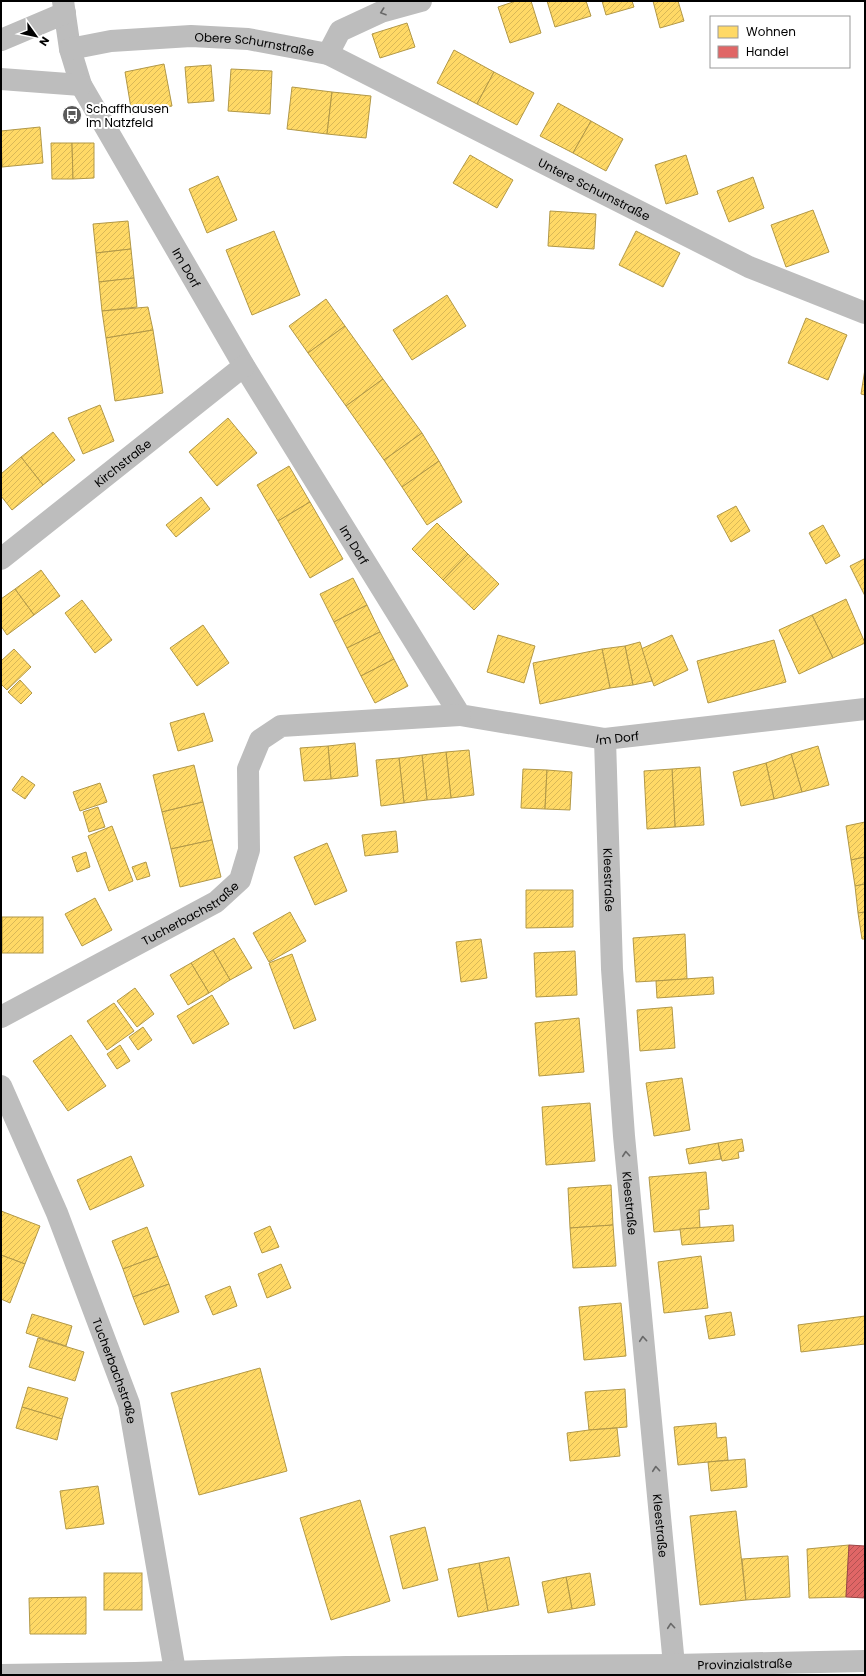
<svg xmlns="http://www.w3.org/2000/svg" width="866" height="1676" font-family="Poppins,sans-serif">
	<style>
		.homes { fill: url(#homes-hatch); stroke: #b29847 }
		.shops { fill: url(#shops-hatch); stroke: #9d4747 }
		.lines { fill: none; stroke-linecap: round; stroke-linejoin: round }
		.minor { stroke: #bdbdbd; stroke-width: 22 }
		.oneway { stroke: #686868 }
		.labels { text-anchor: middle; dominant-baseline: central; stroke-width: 4; stroke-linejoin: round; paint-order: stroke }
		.street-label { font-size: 12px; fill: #000; stroke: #fff }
		.poi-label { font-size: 12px; fill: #000; stroke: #fff; text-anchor: start }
	</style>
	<defs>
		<pattern id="homes-hatch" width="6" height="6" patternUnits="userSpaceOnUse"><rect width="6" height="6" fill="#ffd966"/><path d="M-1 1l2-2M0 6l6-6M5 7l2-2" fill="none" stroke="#d9b857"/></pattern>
		<pattern id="shops-hatch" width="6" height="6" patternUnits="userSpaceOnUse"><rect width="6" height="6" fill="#e06666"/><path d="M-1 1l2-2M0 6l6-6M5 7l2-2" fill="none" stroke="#b35252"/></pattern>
	</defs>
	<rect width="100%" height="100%" fill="#fff"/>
	<g class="homes">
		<path d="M516 1H531L541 33 510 43 498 7Z"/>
		<path d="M547 1H586L591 16 555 27Z"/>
		<path d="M602 1H632L634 7 606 15Z"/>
		<path d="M653 1H678L684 21 660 28Z"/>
		<path d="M407 23 415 47 380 58 372 34Z"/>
		<path d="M454 50 494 72 477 104 437 83Z"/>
		<path d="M164 64 172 106 132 114 125 72Z"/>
		<path d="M211 65 214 101 188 103 185 67Z"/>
		<path d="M231 69 272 71 270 114 228 111Z"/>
		<path d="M494 72 534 93 517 125 477 104Z"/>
		<path d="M292 87 332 92 327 134 287 129Z"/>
		<path d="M332 92 371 96 366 138 327 134Z"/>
		<path d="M558 103 591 121 573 153 540 136Z"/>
		<path d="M591 121 623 139 606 171 573 153Z"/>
		<path d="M40 127 43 163 2 167 1 131Z"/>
		<path d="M51 143H72L73 179H52Z"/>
		<path d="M72 143H94V178L73 179Z"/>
		<path d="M470 155 513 180 497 208 453 183Z"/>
		<path d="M686 155 698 194 666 204 655 165Z"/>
		<path d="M218 176 237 220 207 233 189 189Z"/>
		<path d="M753 177 764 208 729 222 717 191Z"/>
		<path d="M813 210 829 252 786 267 771 225Z"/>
		<path d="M550 211 596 214 594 249 548 246Z"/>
		<path d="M128 221 131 249 96 253 93 224Z"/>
		<path d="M274 231 300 295 252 315 226 250Z"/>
		<path d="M636 231 680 253 663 287 619 265Z"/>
		<path d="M131 249 134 278 99 282 96 253Z"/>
		<path d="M134 278 137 307 102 311 99 282Z"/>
		<path d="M447 295 466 326 412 360 393 330Z"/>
		<path d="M326 299 345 326 308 353 289 326Z"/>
		<path d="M148 307 153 330 106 338 102 311Z"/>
		<path d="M806 318 847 335 828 380 788 363Z"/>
		<path d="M345 326 383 379 346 406 308 353Z"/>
		<path d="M153 330 163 393 115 401 106 338Z"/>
		<path d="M865 369V395L861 394Z"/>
		<path d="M383 379 422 433 384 460 346 406Z"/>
		<path d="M100 405 114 441 83 454 68 418Z"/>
		<path d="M228 418 257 453 217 486 189 452Z"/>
		<path d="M53 432 75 460 43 485 21 457Z"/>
		<path d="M422 433 439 461 402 487 384 460Z"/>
		<path d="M21 457 43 485 12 510 1 496V474Z"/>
		<path d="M439 461 462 502 427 525 402 487Z"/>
		<path d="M289 466 310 502 278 521 257 485Z"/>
		<path d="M201 497 210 509 176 537 166 525Z"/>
		<path d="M310 502 343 559 310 578 278 521Z"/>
		<path d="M736 506 750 531 731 542 717 516Z"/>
		<path d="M437 523 468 554 443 580 412 549Z"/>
		<path d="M823 525 840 556 826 564 809 533Z"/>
		<path d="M468 554 499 584 474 610 443 580Z"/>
		<path d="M864 559 865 562V596L850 566Z"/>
		<path d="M41 570 60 596 34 615 15 589Z"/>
		<path d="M353 578 367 605 334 622 320 594Z"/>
		<path d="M15 589 34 615 7 635 1 626V599Z"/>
		<path d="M846 599 865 643 833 658 812 615Z"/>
		<path d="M82 600 112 640 95 653 65 613Z"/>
		<path d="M367 605 380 632 347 648 334 622Z"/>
		<path d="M812 615 833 658 799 674 779 630Z"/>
		<path d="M203 625 229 663 197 686 170 648Z"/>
		<path d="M380 632 394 659 361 676 347 648Z"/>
		<path d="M498 635 535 646 524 683 487 672Z"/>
		<path d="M672 635 688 670 654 686 641 649Z"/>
		<path d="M774 640 786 682 708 703 697 661Z"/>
		<path d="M640 642 652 681 633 685 625 646Z"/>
		<path d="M625 646 633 685 610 688 602 649Z"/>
		<path d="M14 649 31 667 7 690 1 684V661Z"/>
		<path d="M602 649 610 688 540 704 533 663Z"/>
		<path d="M394 659 408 686 375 703 361 676Z"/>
		<path d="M20 680 32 693 21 704 8 692Z"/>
		<path d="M204 713 213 741 178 751 170 723Z"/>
		<path d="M355 743 358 776 331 779 328 746Z"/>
		<path d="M328 746 331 779 304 781 300 748Z"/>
		<path d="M818 746 829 785 802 792 791 754Z"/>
		<path d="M469 750 474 795 451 798 446 752Z"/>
		<path d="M446 752 451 798 427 800 422 755Z"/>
		<path d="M791 754 802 792 774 799 766 763Z"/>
		<path d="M422 755 427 800 404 803 399 758Z"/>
		<path d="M399 758 404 803 381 806 376 760Z"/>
		<path d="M766 763 774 799 741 806 733 772Z"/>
		<path d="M194 765 203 802 162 812 153 775Z"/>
		<path d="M700 767 704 825 675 827 672 769Z"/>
		<path d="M523 769 547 770 545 809 521 808Z"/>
		<path d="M672 769 675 827 647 829 644 771Z"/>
		<path d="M547 770 572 772 570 810 545 809Z"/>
		<path d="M22 776 35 785 25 799 12 790Z"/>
		<path d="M100 783 107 802 80 811 73 792Z"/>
		<path d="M203 802 212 840 171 849 162 812Z"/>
		<path d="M98 807 105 827 89 832 83 812Z"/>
		<path d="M865 822V857L851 860 846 826Z"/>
		<path d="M112 826 133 881 109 891 88 836Z"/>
		<path d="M396 831 398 852 365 856 362 835Z"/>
		<path d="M212 840 221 877 180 887 171 849Z"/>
		<path d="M327 843 347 891 315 905 294 857Z"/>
		<path d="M86 852 90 867 77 872 72 857Z"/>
		<path d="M865 857V884L855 886 851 860Z"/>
		<path d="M146 862 150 876 137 880 132 867Z"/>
		<path d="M865 884V912L858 913 855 886Z"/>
		<path d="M526 890H573V927L526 928Z"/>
		<path d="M95 898 112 930 82 946 65 914Z"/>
		<path d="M290 912 306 941 269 962 253 933Z"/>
		<path d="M865 912V939H862L858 913Z"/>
		<rect x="2" y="917" width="41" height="36"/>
		<path d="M685 934 687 979 636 982 633 938Z"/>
		<path d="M234 938 252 968 230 980 213 950Z"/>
		<path d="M481 939 487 978 461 982 456 942Z"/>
		<path d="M213 950 230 980 209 993 191 963Z"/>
		<path d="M575 951 577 995 536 997 534 953Z"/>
		<path d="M292 954 316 1020 294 1029 269 963Z"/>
		<path d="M191 963 209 993 188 1005 170 975Z"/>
		<path d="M713 977 714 994 657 998 656 981Z"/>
		<path d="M135 988 154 1014 137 1027 117 1001Z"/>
		<path d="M212 995 229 1024 193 1044 177 1016Z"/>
		<path d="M114 1003 134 1031 107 1050 87 1021Z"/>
		<path d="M672 1007 675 1048 640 1051 637 1010Z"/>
		<path d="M579 1018 584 1072 539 1076 535 1023Z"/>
		<path d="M143 1027 152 1040 138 1050 129 1037Z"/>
		<path d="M71 1035 106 1086 68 1111 33 1061Z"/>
		<path d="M120 1045 130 1061 117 1069 107 1054Z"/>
		<path d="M682 1078 690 1130 654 1136 646 1083Z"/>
		<path d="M590 1103 595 1161 546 1165 542 1107Z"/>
		<path d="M742 1139 744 1151 738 1152 739 1158 722 1161 718 1143Z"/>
		<path d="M718 1143 721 1159 689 1164 686 1149Z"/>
		<path d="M131 1156 144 1186 90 1210 77 1180Z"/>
		<path d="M706 1172 709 1209 699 1210 700 1228 654 1232 649 1177Z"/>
		<path d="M611 1185 613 1225 570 1228 568 1188Z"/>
		<path d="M1 1211 40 1226 25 1264 1 1255Z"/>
		<path d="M613 1225 616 1266 573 1268 570 1228Z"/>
		<path d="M733 1225 734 1241 682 1245 680 1229Z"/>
		<path d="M270 1226 279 1247 262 1253 254 1233Z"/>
		<path d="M147 1227 158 1256 123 1269 112 1241Z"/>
		<path d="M1 1255 25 1264 10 1303 1 1299Z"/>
		<path d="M158 1256 169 1284 133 1297 123 1269Z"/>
		<path d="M701 1256 708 1308 664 1313 658 1262Z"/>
		<path d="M281 1264 291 1288 267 1298 258 1274Z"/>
		<path d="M169 1284 179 1312 144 1325 133 1297Z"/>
		<path d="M230 1286 237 1306 213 1315 205 1296Z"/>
		<path d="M621 1303 626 1356 584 1360 579 1307Z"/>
		<path d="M731 1312 735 1335 709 1339 705 1316Z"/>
		<path d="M32 1314 72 1326 66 1346 26 1333Z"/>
		<path d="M865 1316V1344L801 1352 798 1325Z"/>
		<path d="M38 1338 84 1352 75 1381 29 1367Z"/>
		<path d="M260 1368 287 1471 199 1495 171 1393Z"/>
		<path d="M28 1387 68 1398 62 1419 22 1407Z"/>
		<path d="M625 1389 627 1427 589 1430 585 1392Z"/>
		<path d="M22 1407 62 1419 57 1440 16 1428Z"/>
		<path d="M716 1423 717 1438 726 1437 728 1460 678 1465 674 1427Z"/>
		<path d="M617 1428 620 1456 570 1461 567 1433 589 1430Z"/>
		<path d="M745 1459 747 1487 711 1491 708 1462Z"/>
		<path d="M98 1486 104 1524 66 1529 60 1491Z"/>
		<path d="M360 1500 390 1601 331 1620 300 1518Z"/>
		<path d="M736 1511 746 1600 700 1605 690 1516Z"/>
		<path d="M425 1527 438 1580 403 1589 390 1536Z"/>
		<path d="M849 1545 846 1597 809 1598 807 1549Z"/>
		<path d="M788 1556 790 1597 746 1600 742 1559Z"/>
		<path d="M509 1557 519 1605 488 1611 479 1563Z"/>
		<path d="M479 1563 488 1611 458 1617 448 1569Z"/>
		<rect x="104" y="1573" width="38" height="37"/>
		<path d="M590 1573 595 1605 572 1609 566 1577Z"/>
		<path d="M566 1577 572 1609 548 1613 542 1582Z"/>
		<path d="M86 1597V1634H30L29 1598Z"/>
	</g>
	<path class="shops" d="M849 1545 865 1546V1598L846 1597Z"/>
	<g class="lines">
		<g class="minor">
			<path id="s1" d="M63 1 70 49 81 85 244 366 460 715 605 739 865 709"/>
			<path d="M1 40 65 13"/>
			<path id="s2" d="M70 49 111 41 191 36 248 39 328 54 749 267 865 313"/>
			<path d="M328 54 340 31 381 12 421 1"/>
			<path d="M1 79 81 85"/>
			<path id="s3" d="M1 559 244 366"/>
			<path id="s4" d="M605 739 612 969 624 1136 674 1665"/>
			<path id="s5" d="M1 1017 216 902 240 880 249 850 248 769 260 740 281 726 460 715"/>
			<path id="s6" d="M1 1086 57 1213 129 1404 175 1671"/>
			<path id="s7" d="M1 1675 135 1673 346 1667 674 1665 865 1661"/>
		</g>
	</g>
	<defs><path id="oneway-chevron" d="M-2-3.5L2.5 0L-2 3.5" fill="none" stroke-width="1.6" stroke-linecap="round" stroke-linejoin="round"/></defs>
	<g class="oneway">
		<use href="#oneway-chevron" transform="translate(383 12) rotate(161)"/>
		<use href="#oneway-chevron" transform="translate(626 1154) rotate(-95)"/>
		<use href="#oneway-chevron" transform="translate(643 1339) rotate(-95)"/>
		<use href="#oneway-chevron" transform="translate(656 1469) rotate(-95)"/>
		<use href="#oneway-chevron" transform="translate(671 1626) rotate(-95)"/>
	</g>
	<defs>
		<g id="bus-disc" transform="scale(1)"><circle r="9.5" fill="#595959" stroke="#fff"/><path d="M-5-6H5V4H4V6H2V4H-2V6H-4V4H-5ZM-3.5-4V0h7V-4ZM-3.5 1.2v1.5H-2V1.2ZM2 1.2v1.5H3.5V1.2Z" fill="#fff"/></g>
	</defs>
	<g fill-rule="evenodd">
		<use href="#bus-disc" x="72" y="115"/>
	</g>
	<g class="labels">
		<g class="street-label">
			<text stroke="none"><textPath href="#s2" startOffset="186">Obere Schurnstraße</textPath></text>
			<text stroke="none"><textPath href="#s2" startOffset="559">Untere Schurnstraße</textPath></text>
			<text stroke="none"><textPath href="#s1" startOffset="297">Im Dorf</textPath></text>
			<text stroke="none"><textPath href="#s3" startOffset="155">Kirchstraße</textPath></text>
			<text stroke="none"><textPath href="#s1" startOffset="621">Im Dorf</textPath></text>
			<text stroke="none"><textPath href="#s1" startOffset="981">Im Dorf</textPath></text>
			<text stroke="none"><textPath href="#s4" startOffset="141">Kleestraße</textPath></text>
			<text stroke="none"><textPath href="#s5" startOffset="216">Tucherbachstraße</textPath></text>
			<text stroke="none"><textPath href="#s4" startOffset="465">Kleestraße</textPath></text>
			<text stroke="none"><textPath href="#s6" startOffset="307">Tucherbachstraße</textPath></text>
			<text stroke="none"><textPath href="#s4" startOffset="789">Kleestraße</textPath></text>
			<text stroke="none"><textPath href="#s7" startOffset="744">Provinzialstraße</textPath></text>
		</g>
		<g class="poi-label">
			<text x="86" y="108">Schaffhausen<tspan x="86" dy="14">Im Natzfeld</tspan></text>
		</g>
	</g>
	<rect width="866" height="1676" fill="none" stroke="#000000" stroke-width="4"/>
	<rect x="710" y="16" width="140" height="52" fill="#ffffff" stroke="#999999"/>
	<rect x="718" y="26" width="20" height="12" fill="#ffd966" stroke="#999999"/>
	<text x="746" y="36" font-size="12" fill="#000000">Wohnen</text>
	<rect x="718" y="46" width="20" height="12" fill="#e06666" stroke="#999999"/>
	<text x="746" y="56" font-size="12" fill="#000000">Handel</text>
	<g transform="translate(36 36) rotate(123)" stroke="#ffffff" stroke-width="3" paint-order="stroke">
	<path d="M0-3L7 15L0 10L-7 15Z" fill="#000000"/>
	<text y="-6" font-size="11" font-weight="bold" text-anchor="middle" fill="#000000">N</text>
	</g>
</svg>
